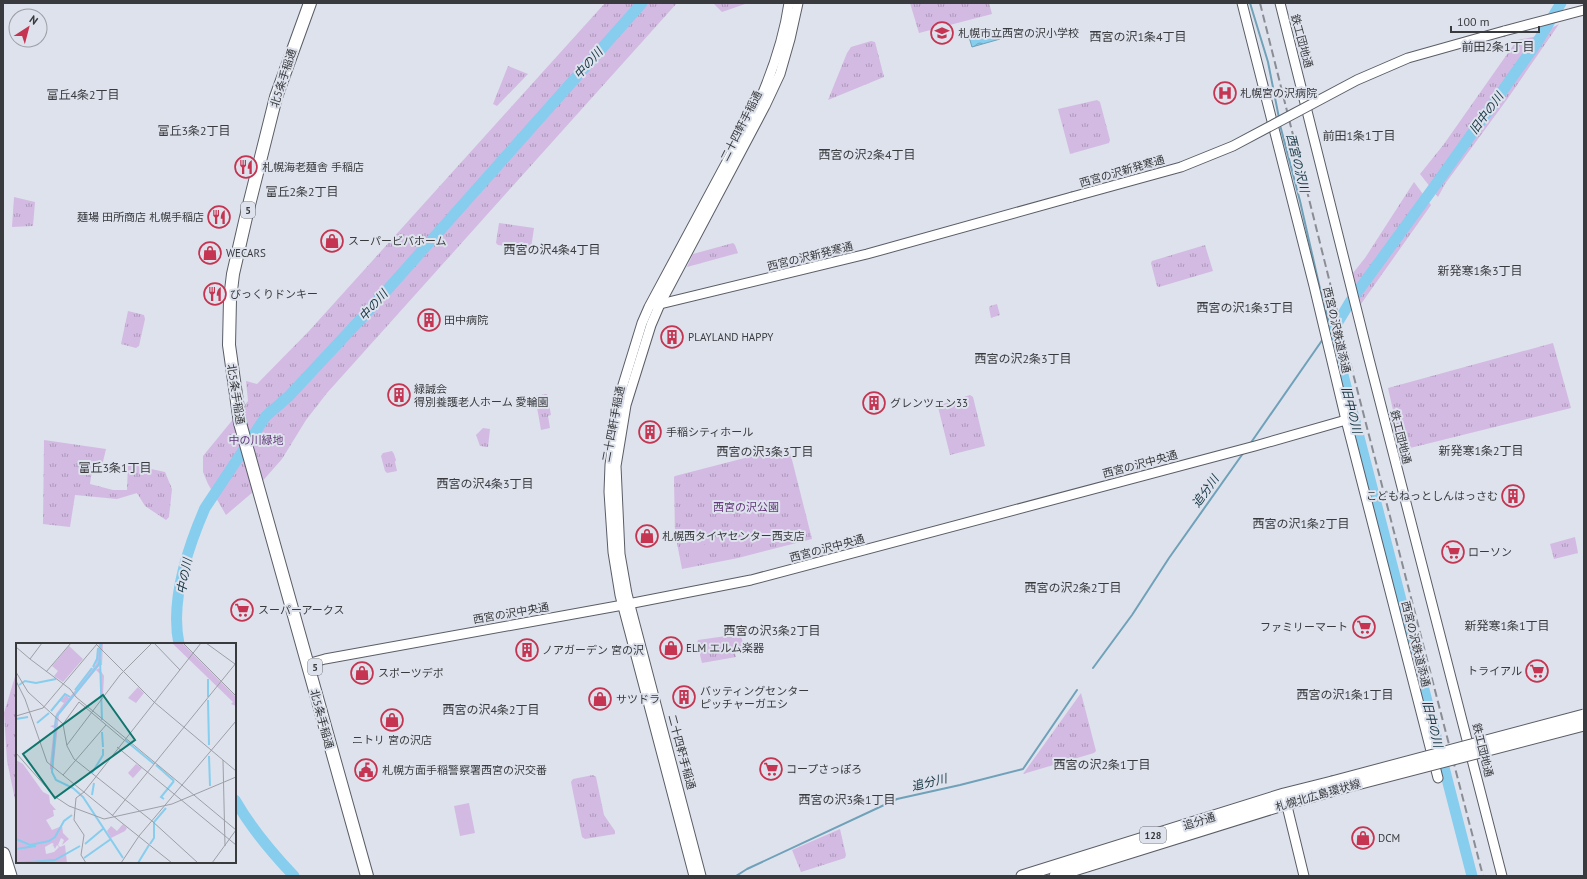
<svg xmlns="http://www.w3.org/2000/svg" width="1587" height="879" font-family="'PT Sans','Noto Sans JP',sans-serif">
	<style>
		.grass { fill: url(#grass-tufts) }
		.pitch { fill: #d3bae3 }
		.water { fill: url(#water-waves); stroke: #6fa1b9 }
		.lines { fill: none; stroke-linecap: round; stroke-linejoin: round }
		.stream { stroke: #6fa1b9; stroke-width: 2 }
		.river { stroke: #86cdee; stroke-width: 11 }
		.tertiary-casing { stroke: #5a5d66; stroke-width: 11 }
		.primary-casing { stroke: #5a5d66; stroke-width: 13 }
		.trunk-casing { stroke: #5a5d66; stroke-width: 14 }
		.motorway-casing { stroke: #5a5d66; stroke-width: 15 }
		.tertiary { stroke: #fff; stroke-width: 9 }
		.primary { stroke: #fff; stroke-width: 11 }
		.trunk { stroke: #fff; stroke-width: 12 }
		.motorway { stroke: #fff; stroke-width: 13 }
		.rail { stroke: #8a8d94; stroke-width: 2; stroke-dasharray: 8 4; stroke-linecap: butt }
		.tertiary-bridge-casing { stroke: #5a5d66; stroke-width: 11; stroke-linecap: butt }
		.primary-bridge-casing { stroke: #5a5d66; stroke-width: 13; stroke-linecap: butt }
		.tertiary-bridge { stroke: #fff; stroke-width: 9 }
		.primary-bridge { stroke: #fff; stroke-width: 11 }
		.labels { text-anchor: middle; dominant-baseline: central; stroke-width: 4; stroke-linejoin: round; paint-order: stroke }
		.shield { fill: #dee2ec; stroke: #6a6c72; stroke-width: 1 }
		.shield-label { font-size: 10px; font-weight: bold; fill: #383a3d }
		.poi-label { font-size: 11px; fill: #383a3d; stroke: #dee2ec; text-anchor: start }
		.street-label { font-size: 11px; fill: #383a3d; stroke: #dee2ec }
		.park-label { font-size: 11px; fill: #62387a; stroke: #dee2ec }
		.neighbourhood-label { font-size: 12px; fill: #383a3d; stroke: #dee2ec }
		.water-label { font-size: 12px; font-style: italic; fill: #153644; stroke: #dee2ec }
		.inset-river { fill: none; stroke: #86cdee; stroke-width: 2 }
		.inset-road { fill: none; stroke: #9c9fa6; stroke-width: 1 }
		.view { fill: #0f766e; fill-opacity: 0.15; stroke: #0f766e; stroke-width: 2 }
		.inset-edge { fill: none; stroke: #383a3d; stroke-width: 2 }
	</style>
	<defs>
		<pattern id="grass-tufts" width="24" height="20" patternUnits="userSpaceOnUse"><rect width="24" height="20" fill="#d3bae3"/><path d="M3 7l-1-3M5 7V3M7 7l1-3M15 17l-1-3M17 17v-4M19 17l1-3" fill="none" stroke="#ac98b9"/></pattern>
		<pattern id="water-waves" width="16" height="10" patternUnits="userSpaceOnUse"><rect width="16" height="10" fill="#86cdee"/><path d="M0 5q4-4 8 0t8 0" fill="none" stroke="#6fa7c2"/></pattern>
	</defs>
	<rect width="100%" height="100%" fill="#dee2ec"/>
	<g class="grass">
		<path d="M605 3H677L327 393 306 420 282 459 253 492 226 515 208 484 203 472V456L248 401 246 381 257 384 309 331Z"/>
		<path d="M713 3H748L722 12Z"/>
		<path d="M910 3H989L992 14 919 33Z"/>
		<path d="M1559 24 1508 98 1445 184 1438 197 1420 174 1444 144 1517 40 1533 37Z"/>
		<path d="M871 41 875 42 884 77 828 100 847 53 851 47Z"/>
		<path d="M508 66 528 74 497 106 493 104Z"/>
		<path d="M1097 100 1100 102 1110 140 1109 143 1070 154 1058 109Z"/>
		<path d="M1414 182 1431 205 1361 304 1353 273 1365 258Z"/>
		<path d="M14 197 35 202 33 226 12 227Z"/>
		<path d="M499 223 534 228 531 248 530 250 498 245 496 243Z"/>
		<path d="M733 243 735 245 738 253 687 267 693 254Z"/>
		<path d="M1205 245 1213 271 1159 287 1157 286 1151 263 1152 261Z"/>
		<path d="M997 304 1000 315 991 318 989 308 990 306Z"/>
		<path d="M128 311 144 315 145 319 139 346 136 348 121 344Z"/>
		<path d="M1553 343 1571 408 1402 450 1388 388Z"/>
		<path d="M547 394 551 415 548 416 550 428 541 430 535 396Z"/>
		<path d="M970 395 973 397 985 446 950 455 938 407 940 405Z"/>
		<path d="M483 428 490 429 488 447 480 446 476 435Z"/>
		<path d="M44 440 106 449 101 470 92 469 90 484 113 490H127L128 464 165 472 172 489 169 517 166 520 145 506 137 493 117 499 75 495 70 527 43 524Z"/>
		<path d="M787 447 789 448 812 539 738 558 682 569 675 533 674 477 675 476Z"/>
		<path d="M392 451 394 454 396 460 395 462 397 471 387 473 385 471 381 456 383 453Z"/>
		<path d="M1575 537 1578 553 1554 559 1550 544Z"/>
		<path d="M740 634 745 648 734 649 736 657 702 663 697 643 698 640Z"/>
		<path d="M17 670V804H16L7 761 4 713Z"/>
		<path d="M1081 693 1096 751 1094 753 1023 774Z"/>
		<path d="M593 775 596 777 604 815 615 831V834L585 839 582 837 571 782 573 779Z"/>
		<path d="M840 829 846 855 845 858 801 872 792 850Z"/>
	</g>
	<g class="pitch">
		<rect x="689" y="542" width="15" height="18"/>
		<path d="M469 803 475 833 460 836 454 806Z"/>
	</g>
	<path class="water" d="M997 29 1000 39 972 47 969 37Z"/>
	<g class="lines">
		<g class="stream">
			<path d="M1250 3 1268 62 1279 118"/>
			<path d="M1280 125 1300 201 1323 302 1332 332"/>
			<path d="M1250 444 1323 339"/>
			<path d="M1093 668 1132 615 1169 558 1244 452"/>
			<path d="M736 876 747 869 897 799 960 785 1023 769 1077 690"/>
		</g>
		<g class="river">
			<path d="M179 644C170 601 188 547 205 508L266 416 289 396 372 307 642 3"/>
			<path d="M235 800C250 826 273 854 294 876"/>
			<path d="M1472 876 1332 332 1350 302 1434 187 1538 41 1561 3"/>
		</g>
		<g class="tertiary-casing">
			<g id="tertiary">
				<path d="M1242 3 1314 286 1346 420 1438 778"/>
				<path d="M1280 3 1369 359 1502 876"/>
				<path d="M1504 31 1584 10"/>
				<path d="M656 305 867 254 1072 197"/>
				<path d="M307 664 325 659 623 605 751 580 1255 446 1346 420"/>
				<path d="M1285 798 1304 876"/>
				<path d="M694 876 620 595 613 552 609 492 610 465 618 401 642 323 649 307 759 102C773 70 784 38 789 3"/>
				<path d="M701 876 627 594 620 554 616 466 626 405 651 325 660 304 765 106 780 74 790 39 798 3"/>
			</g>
		</g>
		<g class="primary-casing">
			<g id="primary">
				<path d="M1022 876 1284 794 1332 782"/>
				<path d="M1055 876 1286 804 1334 790"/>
			</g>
		</g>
		<g class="trunk-casing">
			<path id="trunk" d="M310 3 276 97 247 213 233 274 230 299 229 345 240 423 367 876"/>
		</g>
		<g class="motorway-casing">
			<path id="motorway" d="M3 854 10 876"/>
		</g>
		<use href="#tertiary" class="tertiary"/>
		<use href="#primary" class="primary"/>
		<use href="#trunk" class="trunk"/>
		<use href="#motorway" class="motorway"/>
		<path class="rail" d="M1260 3 1341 327 1483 876"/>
		<g class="tertiary-bridge-casing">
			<path id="tertiary-bridge" d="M1072 197 1181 167 1233 146 1357 80 1408 58 1504 31"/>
		</g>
		<g class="primary-bridge-casing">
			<g id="primary-bridge">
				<path d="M1332 782 1584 715"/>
				<path d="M1334 790 1584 725"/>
			</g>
		</g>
		<use href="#tertiary-bridge" class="tertiary-bridge"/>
		<use href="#primary-bridge" class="primary-bridge"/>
	</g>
	<defs>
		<g id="school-ring" transform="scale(1.15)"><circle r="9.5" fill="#dee2ec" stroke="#c53450" stroke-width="1.5"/><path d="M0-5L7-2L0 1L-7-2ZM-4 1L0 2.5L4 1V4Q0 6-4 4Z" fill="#c53450"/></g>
		<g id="hospital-ring" transform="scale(1.15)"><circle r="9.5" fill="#dee2ec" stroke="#c53450" stroke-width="1.5"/><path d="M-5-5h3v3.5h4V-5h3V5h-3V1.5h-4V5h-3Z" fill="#c53450"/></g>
		<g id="restaurant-ring" transform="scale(1.15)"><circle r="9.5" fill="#dee2ec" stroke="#c53450" stroke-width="1.5"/><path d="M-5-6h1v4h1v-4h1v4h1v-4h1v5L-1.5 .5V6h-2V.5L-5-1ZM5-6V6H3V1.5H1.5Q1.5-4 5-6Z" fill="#c53450"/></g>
		<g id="shop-ring" transform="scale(1.15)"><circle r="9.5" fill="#dee2ec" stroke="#c53450" stroke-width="1.5"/><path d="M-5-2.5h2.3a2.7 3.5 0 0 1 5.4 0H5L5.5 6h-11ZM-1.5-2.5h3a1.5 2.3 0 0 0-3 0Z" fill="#c53450"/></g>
		<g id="building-ring" transform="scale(1.15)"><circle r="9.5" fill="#dee2ec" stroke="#c53450" stroke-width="1.5"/><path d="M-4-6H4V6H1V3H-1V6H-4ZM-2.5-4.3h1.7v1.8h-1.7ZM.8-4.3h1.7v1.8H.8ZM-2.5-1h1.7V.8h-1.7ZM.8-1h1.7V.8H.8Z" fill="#c53450"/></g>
		<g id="supermarket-ring" transform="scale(1.15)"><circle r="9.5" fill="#dee2ec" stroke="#c53450" stroke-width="1.5"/><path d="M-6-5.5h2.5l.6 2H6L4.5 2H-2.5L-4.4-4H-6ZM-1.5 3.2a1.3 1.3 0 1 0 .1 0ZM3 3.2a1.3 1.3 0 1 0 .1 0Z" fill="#c53450"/></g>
		<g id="civic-ring" transform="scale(1.15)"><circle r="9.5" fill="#dee2ec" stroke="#c53450" stroke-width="1.5"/><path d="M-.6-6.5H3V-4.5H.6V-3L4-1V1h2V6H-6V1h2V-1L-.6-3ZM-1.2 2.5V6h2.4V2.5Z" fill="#c53450"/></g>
	</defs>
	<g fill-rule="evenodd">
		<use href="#school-ring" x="942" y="33"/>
		<use href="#hospital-ring" x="1225" y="93"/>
		<use href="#restaurant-ring" x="246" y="167"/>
		<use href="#restaurant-ring" x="219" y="217"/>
		<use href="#shop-ring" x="332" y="241"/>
		<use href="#shop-ring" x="210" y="253"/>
		<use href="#restaurant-ring" x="215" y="294"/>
		<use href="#building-ring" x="429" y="320"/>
		<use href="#building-ring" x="672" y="337"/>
		<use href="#building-ring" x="399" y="395"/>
		<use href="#building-ring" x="874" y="403"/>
		<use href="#building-ring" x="650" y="432"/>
		<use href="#building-ring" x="1513" y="496"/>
		<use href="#shop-ring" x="647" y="536"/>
		<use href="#supermarket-ring" x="1453" y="552"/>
		<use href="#supermarket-ring" x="242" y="610"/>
		<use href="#supermarket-ring" x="1364" y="627"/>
		<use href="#shop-ring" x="671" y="648"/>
		<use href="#building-ring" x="527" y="650"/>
		<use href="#supermarket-ring" x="1537" y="671"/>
		<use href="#shop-ring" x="362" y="673"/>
		<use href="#building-ring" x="684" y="697"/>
		<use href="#shop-ring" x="600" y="699"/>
		<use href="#shop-ring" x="392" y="720"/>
		<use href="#supermarket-ring" x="771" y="769"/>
		<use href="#civic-ring" x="366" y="770"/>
		<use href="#shop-ring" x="1363" y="838"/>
	</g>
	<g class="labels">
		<g class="shield">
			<rect x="241" y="202" width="14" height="16" rx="3"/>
			<rect x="308" y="659" width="14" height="16" rx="3"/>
			<rect x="1140" y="827" width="26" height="16" rx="3"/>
		</g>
		<g class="shield-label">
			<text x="248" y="210">5</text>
			<text x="315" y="667">5</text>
			<text x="1153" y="835">128</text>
		</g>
		<g class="poi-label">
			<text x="958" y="33">札幌市立西宮の沢小学校</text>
			<text x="1240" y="93">札幌宮の沢病院</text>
			<text x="262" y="167">札幌海老麺舎 手稲店</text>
			<text x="204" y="217" text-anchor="end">麺場 田所商店 札幌手稲店</text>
			<text x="348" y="241">スーパービバホーム</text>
			<text x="226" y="253">WECARS</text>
			<text x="230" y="294">びっくりドンキー</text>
			<text x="444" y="320">田中病院</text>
			<text x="688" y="337">PLAYLAND HAPPY</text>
			<text x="414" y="389">緑誠会<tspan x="414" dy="13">得別養護老人ホーム 愛輪園</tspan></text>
			<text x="890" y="403">グレンツェン33</text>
			<text x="666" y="432">手稲シティホール</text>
			<text x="1498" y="496" text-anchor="end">こどもねっとしんはっさむ</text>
			<text x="662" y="536">札幌西タイヤセンター西支店</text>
			<text x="1468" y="552">ローソン</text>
			<text x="258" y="610">スーパーアークス</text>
			<text x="1348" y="627" text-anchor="end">ファミリーマート</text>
			<text x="686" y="648">ELM エルム楽器</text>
			<text x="542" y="650">ノアガーデン 宮の沢</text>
			<text x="1522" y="671" text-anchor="end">トライアル</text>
			<text x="378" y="673">スポーツデポ</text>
			<text x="700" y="691">バッティングセンター<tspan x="700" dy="13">ピッチャーガエシ</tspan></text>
			<text x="616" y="699">サツドラ</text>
			<text x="392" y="740" text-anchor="middle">ニトリ 宮の沢店</text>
			<text x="786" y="769">コープさっぽろ</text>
			<text x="382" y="770">札幌方面手稲警察署西宮の沢交番</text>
			<text x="1378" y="838">DCM</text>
		</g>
		<g class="street-label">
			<text transform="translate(1302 41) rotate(75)">鉄工団地通</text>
			<text transform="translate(283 78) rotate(-72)">北5条手稲通</text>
			<text transform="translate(741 126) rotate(-63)">二十四軒手稲通</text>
			<text transform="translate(1122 171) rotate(-16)">西宮の沢新発寒通</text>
			<text transform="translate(810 256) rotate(-14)">西宮の沢新発寒通</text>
			<text transform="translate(1337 330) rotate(77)">西宮の沢鉄道添通</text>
			<text transform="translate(236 394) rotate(81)">北5条手稲通</text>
			<text transform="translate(613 424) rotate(-79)">二十四軒手稲通</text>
			<text transform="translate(1401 437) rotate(76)">鉄工団地通</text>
			<text transform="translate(1140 464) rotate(-15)">西宮の沢中央通</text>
			<text transform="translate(827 548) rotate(-15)">西宮の沢中央通</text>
			<text transform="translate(511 613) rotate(-10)">西宮の沢中央通</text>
			<text transform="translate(1416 644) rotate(76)">西宮の沢鉄道添通</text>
			<text transform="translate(322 719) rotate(75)">北5条手稲通</text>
			<text transform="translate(1483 750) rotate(76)">鉄工団地通</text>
			<text transform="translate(682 752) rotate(75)">二十四軒手稲通</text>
			<text transform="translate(1318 795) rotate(-16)">札幌北広島環状線</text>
			<text transform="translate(1199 821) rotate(-17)">追分通</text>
		</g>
		<g class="park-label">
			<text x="256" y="440">中の川緑地</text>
			<text x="746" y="507">西宮の沢公園</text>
		</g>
		<g class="neighbourhood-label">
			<text x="1138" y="36">西宮の沢1条4丁目</text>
			<text x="1498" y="46">前田2条1丁目</text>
			<text x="83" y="94">富丘4条2丁目</text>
			<text x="194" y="130">富丘3条2丁目</text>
			<text x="1359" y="135">前田1条1丁目</text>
			<text x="867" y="154">西宮の沢2条4丁目</text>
			<text x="302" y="191">富丘2条2丁目</text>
			<text x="552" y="249">西宮の沢4条4丁目</text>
			<text x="1480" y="270">新発寒1条3丁目</text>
			<text x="1245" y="307">西宮の沢1条3丁目</text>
			<text x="1023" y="358">西宮の沢2条3丁目</text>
			<text x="1481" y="450">新発寒1条2丁目</text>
			<text x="765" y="451">西宮の沢3条3丁目</text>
			<text x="115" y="467">富丘3条1丁目</text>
			<text x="485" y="483">西宮の沢4条3丁目</text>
			<text x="1301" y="523">西宮の沢1条2丁目</text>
			<text x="1073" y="587">西宮の沢2条2丁目</text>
			<text x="1507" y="625">新発寒1条1丁目</text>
			<text x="772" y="630">西宮の沢3条2丁目</text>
			<text x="1345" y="694">西宮の沢1条1丁目</text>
			<text x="491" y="709">西宮の沢4条2丁目</text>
			<text x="1102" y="764">西宮の沢2条1丁目</text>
			<text x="847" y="799">西宮の沢3条1丁目</text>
		</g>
		<g class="water-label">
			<text transform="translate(588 63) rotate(-48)">中の川</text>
			<text transform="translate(1486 113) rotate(-54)">旧中の川</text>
			<text transform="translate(1298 163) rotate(76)">西宮の沢川</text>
			<text transform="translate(373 305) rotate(-48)">中の川</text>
			<text transform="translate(1352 410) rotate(76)">旧中の川</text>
			<text transform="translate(1205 491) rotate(-55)">追分川</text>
			<text transform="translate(184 576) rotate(-79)">中の川</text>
			<text transform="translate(1433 724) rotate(76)">旧中の川</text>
			<text transform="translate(929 782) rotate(-14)">追分川</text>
		</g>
	</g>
	<g transform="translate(16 643)">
		<rect width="220" height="220" fill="#dee2ec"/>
		<path d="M83 0H87L86 22H84L80 27 83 25 88 33 87 52 85 54 84 31 80 27 43 72 37 128 34 126V121L38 85 34 83 38 82 40 71 48 60 44 58 50 52 53 55 80 21ZM156 0H166L220 54V63L215 61 217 59ZM53 3 67 16 47 39 38 33 42 28 36 23ZM122 44 128 50 120 60 112 55ZM120 121 126 125 117 135 112 130ZM107 181 111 185 109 188 95 195 91 188 95 183 101 188Z" fill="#d3bae3"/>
		<path d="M0 117 7 121 27 149 33 152 34 160 40 167H37L38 173 30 177 36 187 46 183 47 190 53 196 46 202 48 197 45 195 42 202 44 204 49 202 51 220H0ZM36 200 38 201 34 204 37 202 39 206 41 202 43 204 38 209 30 211 29 204Z" fill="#d3bae3" fill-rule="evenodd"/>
		<path class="inset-river" d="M85 0 83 21 40 74 36 129 40 137 57 145 67 154 107 215M84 16 86 77M77 24 81 16 82 5M3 42 9 38 20 40 40 36M59 47 76 25M192 54V36M192 57 193 102M35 68 49 51 54 54M0 76 12 74M21 80 33 70M86 89 87 104M109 97 138 121M193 113 194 143M140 122 158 138M76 130 87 112V106M76 152 78 140M148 156 145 154 158 138M0 196 14 202 33 198 39 194 48 178 56 172M69 201 88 185M134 201 138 195V179L150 165M0 206 20 203M68 215 95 196M1 220 39 217 64 203M122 220 133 202"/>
		<path class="inset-road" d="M26 0 14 16 54 46 60 54 220 187M79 0 138 59 220 128M138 0 164 27M167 0 220 53M190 0 219 21M0 4 14 16M0 29 12 49 47 81 51 103 58 116 136 178 182 220M30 29 55 0M0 38 9 56 31 119 101 176M0 73 27 65 81 1M47 81 63 59 108 97M51 102 104 32 136 0M101 104 220 202M0 110 38 153 53 163 88 176 156 161 220 134M207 117 209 203M47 132 90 82M96 173 220 20M101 176 156 220M123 193 220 78M70 220 65 212 68 192 58 177 60 155 68 149 185 0M105 220 123 193M196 220 220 187"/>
		<path class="view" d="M87 52 119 97 39 155 7 111Z"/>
		<rect width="220" height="220" class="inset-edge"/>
	</g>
	<rect width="1587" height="879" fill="none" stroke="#383a3d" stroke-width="8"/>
	<g transform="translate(28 28) rotate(36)"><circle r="19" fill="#dee2ec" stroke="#9c9fa6"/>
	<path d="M0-3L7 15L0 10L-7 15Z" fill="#c53450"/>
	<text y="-6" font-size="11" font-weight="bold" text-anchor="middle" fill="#383a3d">N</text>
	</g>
	<path d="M1451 26v6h88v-6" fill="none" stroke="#383a3d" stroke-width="2"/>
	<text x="1457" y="26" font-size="12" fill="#383a3d" stroke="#dee2ec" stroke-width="3" paint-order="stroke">100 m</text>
</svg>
